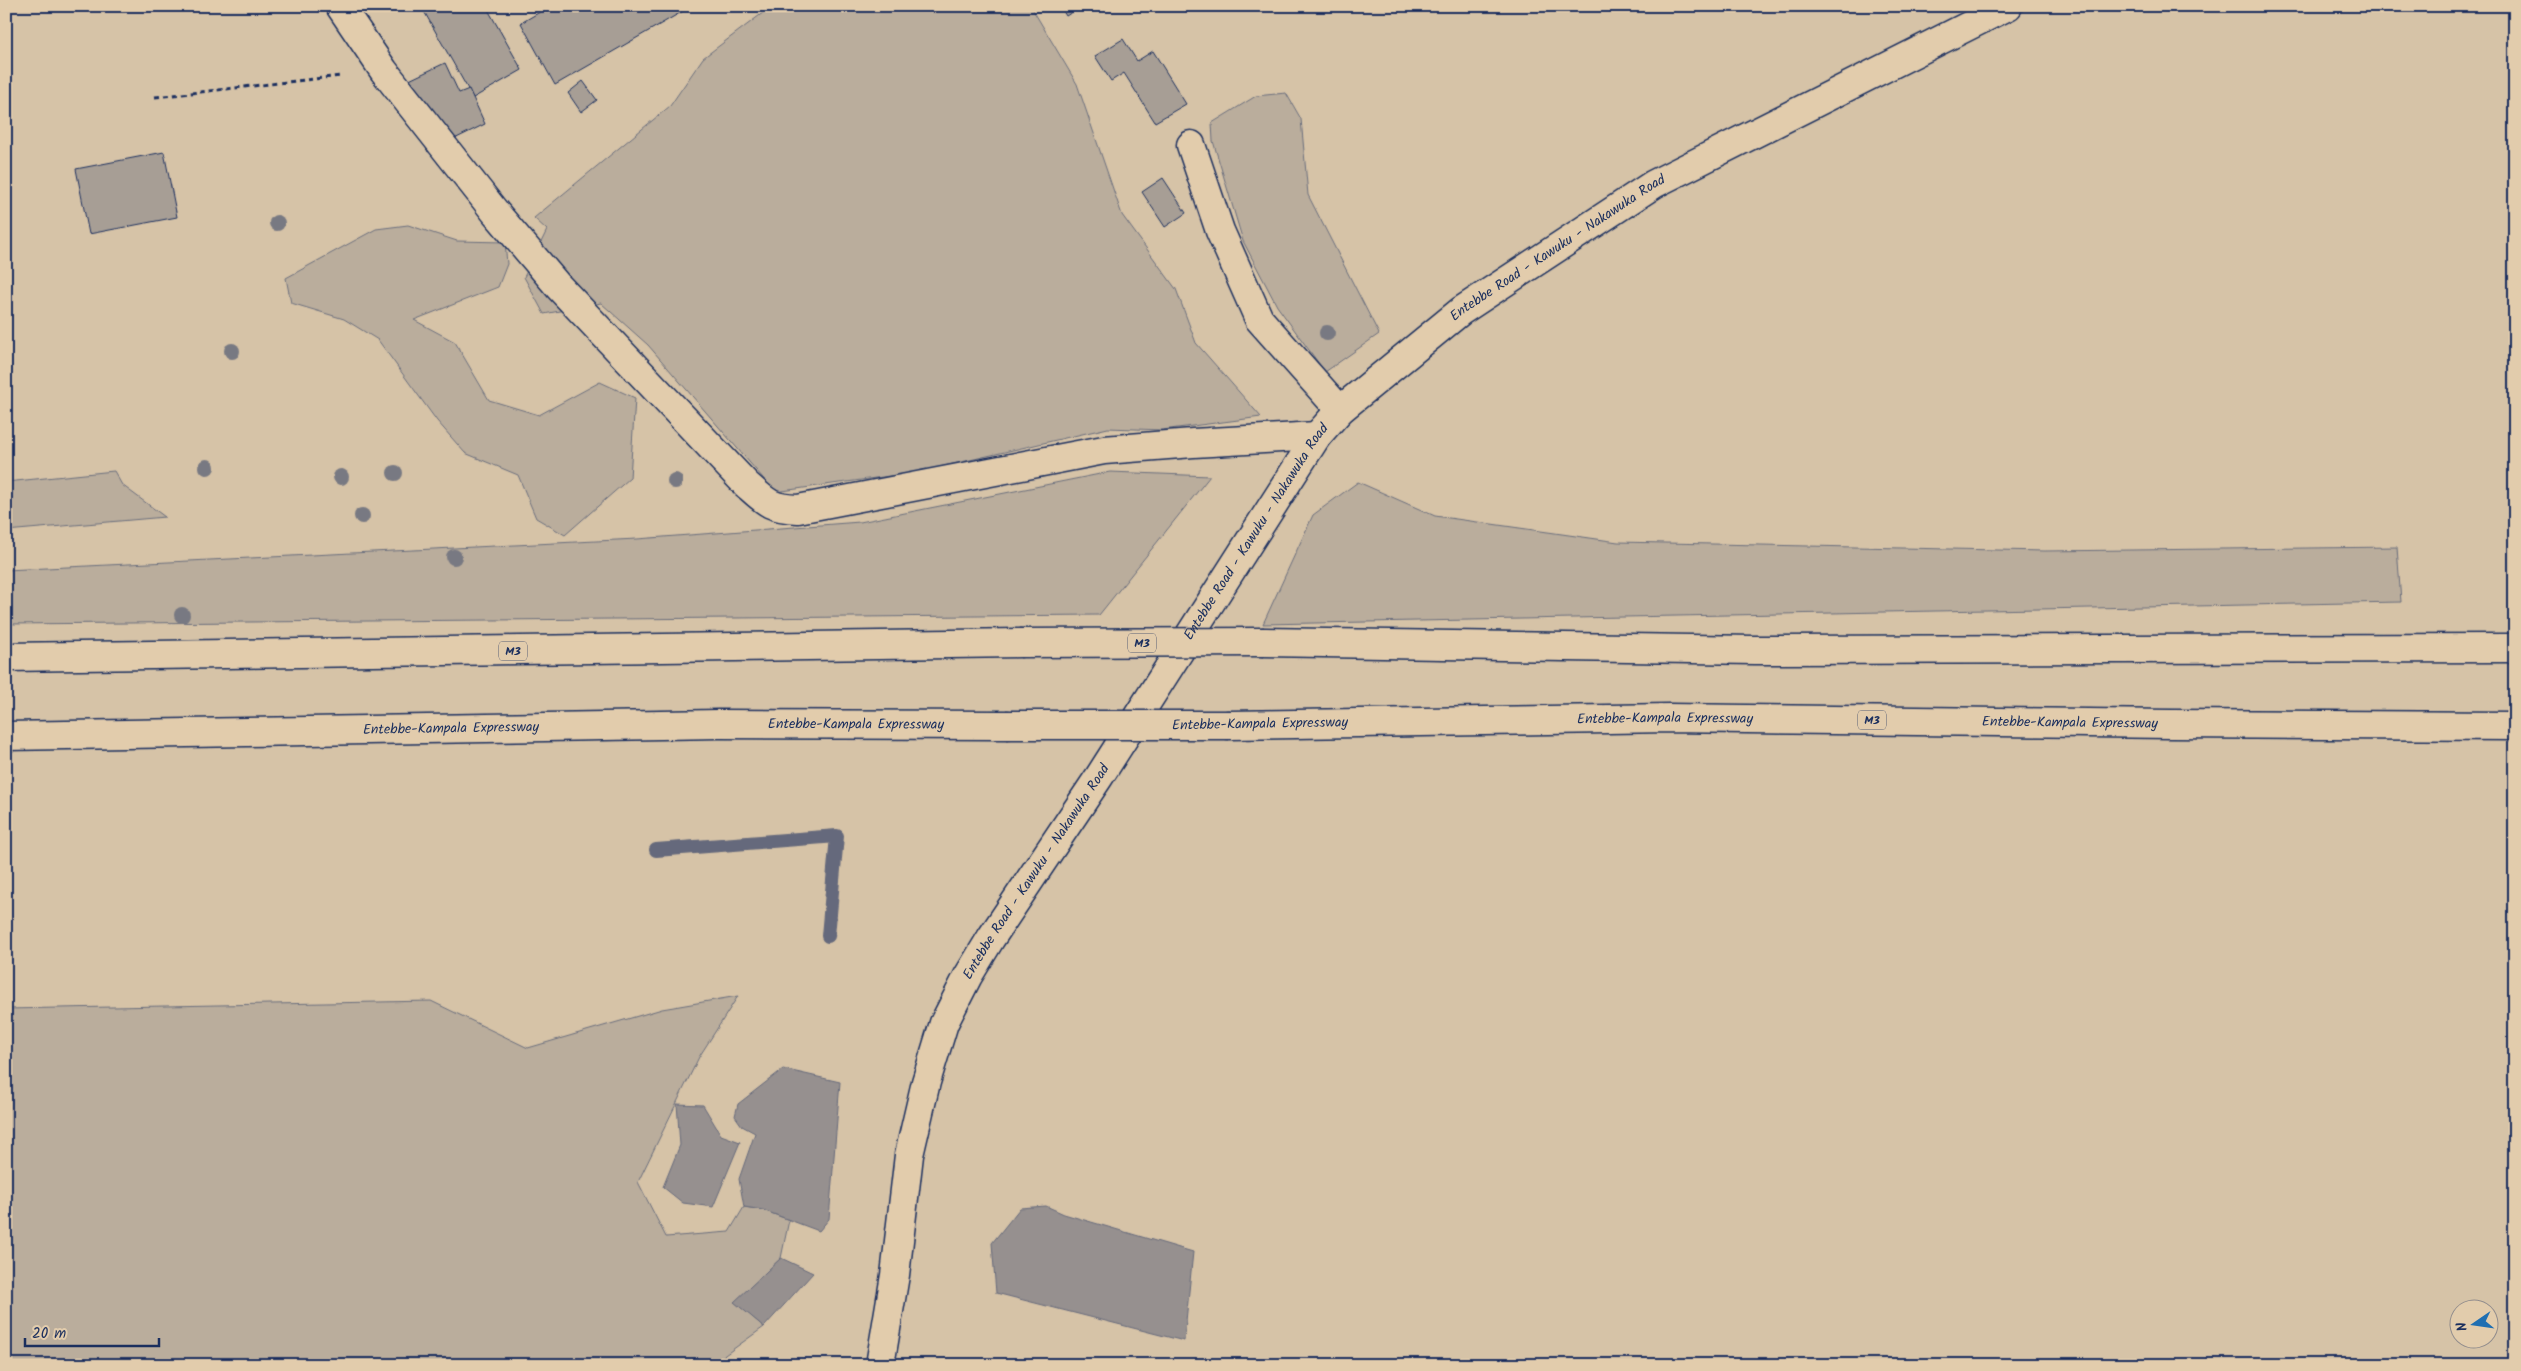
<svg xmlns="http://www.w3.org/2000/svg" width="2521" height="1371" font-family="Kalam,sans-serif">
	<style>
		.green { fill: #baad9c; stroke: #6a6e7d }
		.water { fill: #96908f; stroke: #65697b }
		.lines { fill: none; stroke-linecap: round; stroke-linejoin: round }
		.stream { stroke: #65697b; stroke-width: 14 }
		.building { fill: #a79e95; stroke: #1b2f5e }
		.minor-casing { stroke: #1b2f5e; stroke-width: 31 }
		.major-casing { stroke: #1b2f5e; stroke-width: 31 }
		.highway-casing { stroke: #1b2f5e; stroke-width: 31 }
		.path { stroke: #1b2f5e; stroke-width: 3; stroke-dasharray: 5 4; stroke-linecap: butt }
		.minor { stroke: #e2ccac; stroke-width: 28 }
		.major { stroke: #e2ccac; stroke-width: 28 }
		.highway { stroke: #e2ccac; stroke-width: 28 }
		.highway-bridge-casing { stroke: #1b2f5e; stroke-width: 31; stroke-linecap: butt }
		.highway-bridge { stroke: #e2ccac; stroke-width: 28 }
		.tree { fill: #787982 }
		.labels { text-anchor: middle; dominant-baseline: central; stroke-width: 4; stroke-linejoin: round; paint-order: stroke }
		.shield { fill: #e2ccac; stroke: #575e75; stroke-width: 1 }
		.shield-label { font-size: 12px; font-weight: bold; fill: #1b2f5e }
		.street-label { font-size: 14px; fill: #1b2f5e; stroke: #e2ccac }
	</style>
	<rect width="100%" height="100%" fill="#d6c3a7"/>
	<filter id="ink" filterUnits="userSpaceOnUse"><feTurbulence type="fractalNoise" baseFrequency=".02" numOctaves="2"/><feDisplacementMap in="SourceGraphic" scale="10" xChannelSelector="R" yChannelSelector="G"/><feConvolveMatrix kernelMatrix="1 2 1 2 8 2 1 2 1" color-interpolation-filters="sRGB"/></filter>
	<g filter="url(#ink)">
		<g class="green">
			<path d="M772 6H1037L1033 10 1077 84 1122 215 1176 289 1196 343 1261 417 1162 430 1108 428 918 472 775 492 648 345 601 303 544 314 524 277 547 230 534 218 670 106 703 58Z"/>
			<path d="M1286 93 1301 119 1308 195 1379 334 1325 372 1277 306 1243 241 1213 141 1212 123 1256 96Z"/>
			<path d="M408 225 457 241 505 242 507 264 498 287 414 320 455 342 489 400 539 415 600 382 635 398 630 478 565 535 536 518 518 475 465 453 437 421 378 340 344 319 291 303 286 278 376 229Z"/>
			<path d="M114 471 122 485 165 517 6 531V482Z"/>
			<path d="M1110 472 1210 476 1099 615 6 624V570L637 539 860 522Z"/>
			<path d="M1358 482 1435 516 1618 542 2044 551 2397 547 2401 602 1263 624 1313 515Z"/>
			<path d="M738 996 699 1057 638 1182 666 1237 729 1232 744 1207 763 1210 789 1220 781 1258 735 1302 764 1327 711 1365H6V1009L431 1001 528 1048 662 1009Z"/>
		</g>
		<g class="water">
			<path d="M783 1069 840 1082 829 1219 819 1231 763 1210 744 1207 739 1179 755 1133 742 1126 735 1116 738 1104Z"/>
			<path d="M677 1104 703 1105 721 1135 740 1142 713 1207 683 1203 663 1187 680 1145Z"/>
			<path d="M1046 1206 1064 1214 1193 1252 1184 1341 996 1293 992 1243 1020 1208Z"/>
			<path d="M781 1258 813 1273 764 1327 734 1302Z"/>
		</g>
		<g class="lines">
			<path class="stream" d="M656 850 837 836 828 936"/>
		</g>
		<g class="building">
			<path d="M421 6H486L522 70 473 98Z"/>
			<path d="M550 6H692L555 85 521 23Z"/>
			<path d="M1060 6H1082L1066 16Z"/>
			<path d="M1123 39 1137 61 1153 51 1186 104 1155 122 1124 73 1111 81 1095 56Z"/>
			<path d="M445 63 459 93 469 89 485 124 428 152 410 113 403 83Z"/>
			<path d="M583 81 597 100 581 112 568 93Z"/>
			<path d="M164 152 177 217 89 234 76 169Z"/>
			<path d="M1163 178 1186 213 1165 227 1142 192Z"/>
		</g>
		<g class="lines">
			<g class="minor-casing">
				<g id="minor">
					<path d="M340 6 384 71 496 213 558 286 746 484C766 502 770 508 798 509L1104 450 1193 443 1317 436"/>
					<path d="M1191 145 1220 231 1259 319 1340 410"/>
				</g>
			</g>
			<g class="major-casing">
				<g id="major">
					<path id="s1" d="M880 1365 895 1275 909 1155 926 1082 944 1023 968 976 991 938 1099 777 1317 436 1340 410 1461 311 1654 184 2008 6"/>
				</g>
			</g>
			<g class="highway-casing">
				<g id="highway">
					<path d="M1264 642 1754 650 2515 648"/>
					<path d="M6 657 1020 643"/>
					<path id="s2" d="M1229 725 1669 718 2171 724 2515 726"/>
					<path id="s3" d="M6 736 719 724 1006 725"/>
				</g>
			</g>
			<path class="path" d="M155 97 341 76"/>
			<use href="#minor" class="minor"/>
			<use href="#major" class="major"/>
			<use href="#highway" class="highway"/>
			<g class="highway-bridge-casing">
				<g id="highway-bridge">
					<path d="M1020 643 1264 642"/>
					<path d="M1006 725H1229"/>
				</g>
			</g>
			<use href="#highway-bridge" class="highway-bridge"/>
		</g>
		<g class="tree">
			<circle cx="277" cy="223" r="8"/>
			<circle cx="1327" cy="333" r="8"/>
			<circle cx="232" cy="351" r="8"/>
			<circle cx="207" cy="467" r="8"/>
			<circle cx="395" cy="473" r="8"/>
			<circle cx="341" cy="477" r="8"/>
			<circle cx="675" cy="481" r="8"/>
			<circle cx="362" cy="516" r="8"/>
			<circle cx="454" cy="557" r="8"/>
			<circle cx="182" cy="615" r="8"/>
		</g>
	</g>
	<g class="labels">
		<g class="shield">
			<rect x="1128" y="633.5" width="28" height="19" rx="4"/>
			<rect x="499" y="641.5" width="28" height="19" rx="4"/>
			<rect x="1858" y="710.5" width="28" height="19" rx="4"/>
		</g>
		<g class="shield-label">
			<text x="1142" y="643">M3</text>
			<text x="513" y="651">M3</text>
			<text x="1872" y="720">M3</text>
		</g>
		<g class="street-label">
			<text stroke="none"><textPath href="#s1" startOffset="1351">Entebbe Road - Kawuku - Nakawuka Road</textPath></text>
			<text stroke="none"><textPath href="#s1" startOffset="931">Entebbe Road - Kawuku - Nakawuka Road</textPath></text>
			<text stroke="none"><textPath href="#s2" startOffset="436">Entebbe-Kampala Expressway</textPath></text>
			<text stroke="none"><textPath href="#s2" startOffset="841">Entebbe-Kampala Expressway</textPath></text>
			<text stroke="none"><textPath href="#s3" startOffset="850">Entebbe-Kampala Expressway</textPath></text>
			<text transform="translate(1260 724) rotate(-1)">Entebbe-Kampala Expressway</text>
			<text stroke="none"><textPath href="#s3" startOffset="445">Entebbe-Kampala Expressway</textPath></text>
			<text stroke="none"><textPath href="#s1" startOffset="526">Entebbe Road - Kawuku - Nakawuka Road</textPath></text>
		</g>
	</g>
	<rect width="2521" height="1371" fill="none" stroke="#e2ccac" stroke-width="25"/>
	<rect x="12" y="12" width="2496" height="1346" fill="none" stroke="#1b2f5e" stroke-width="2" filter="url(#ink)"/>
	<g transform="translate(2474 1324) rotate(257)"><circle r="24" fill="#e2ccac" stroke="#928d8d"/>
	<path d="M0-4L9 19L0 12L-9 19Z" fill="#1f6fb2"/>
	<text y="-8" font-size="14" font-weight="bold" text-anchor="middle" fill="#1b2f5e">N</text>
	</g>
	<path d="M25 1338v8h134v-8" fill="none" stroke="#1b2f5e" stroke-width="2.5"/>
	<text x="32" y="1338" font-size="15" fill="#1b2f5e" stroke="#e2ccac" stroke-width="4" paint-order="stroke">20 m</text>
</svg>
